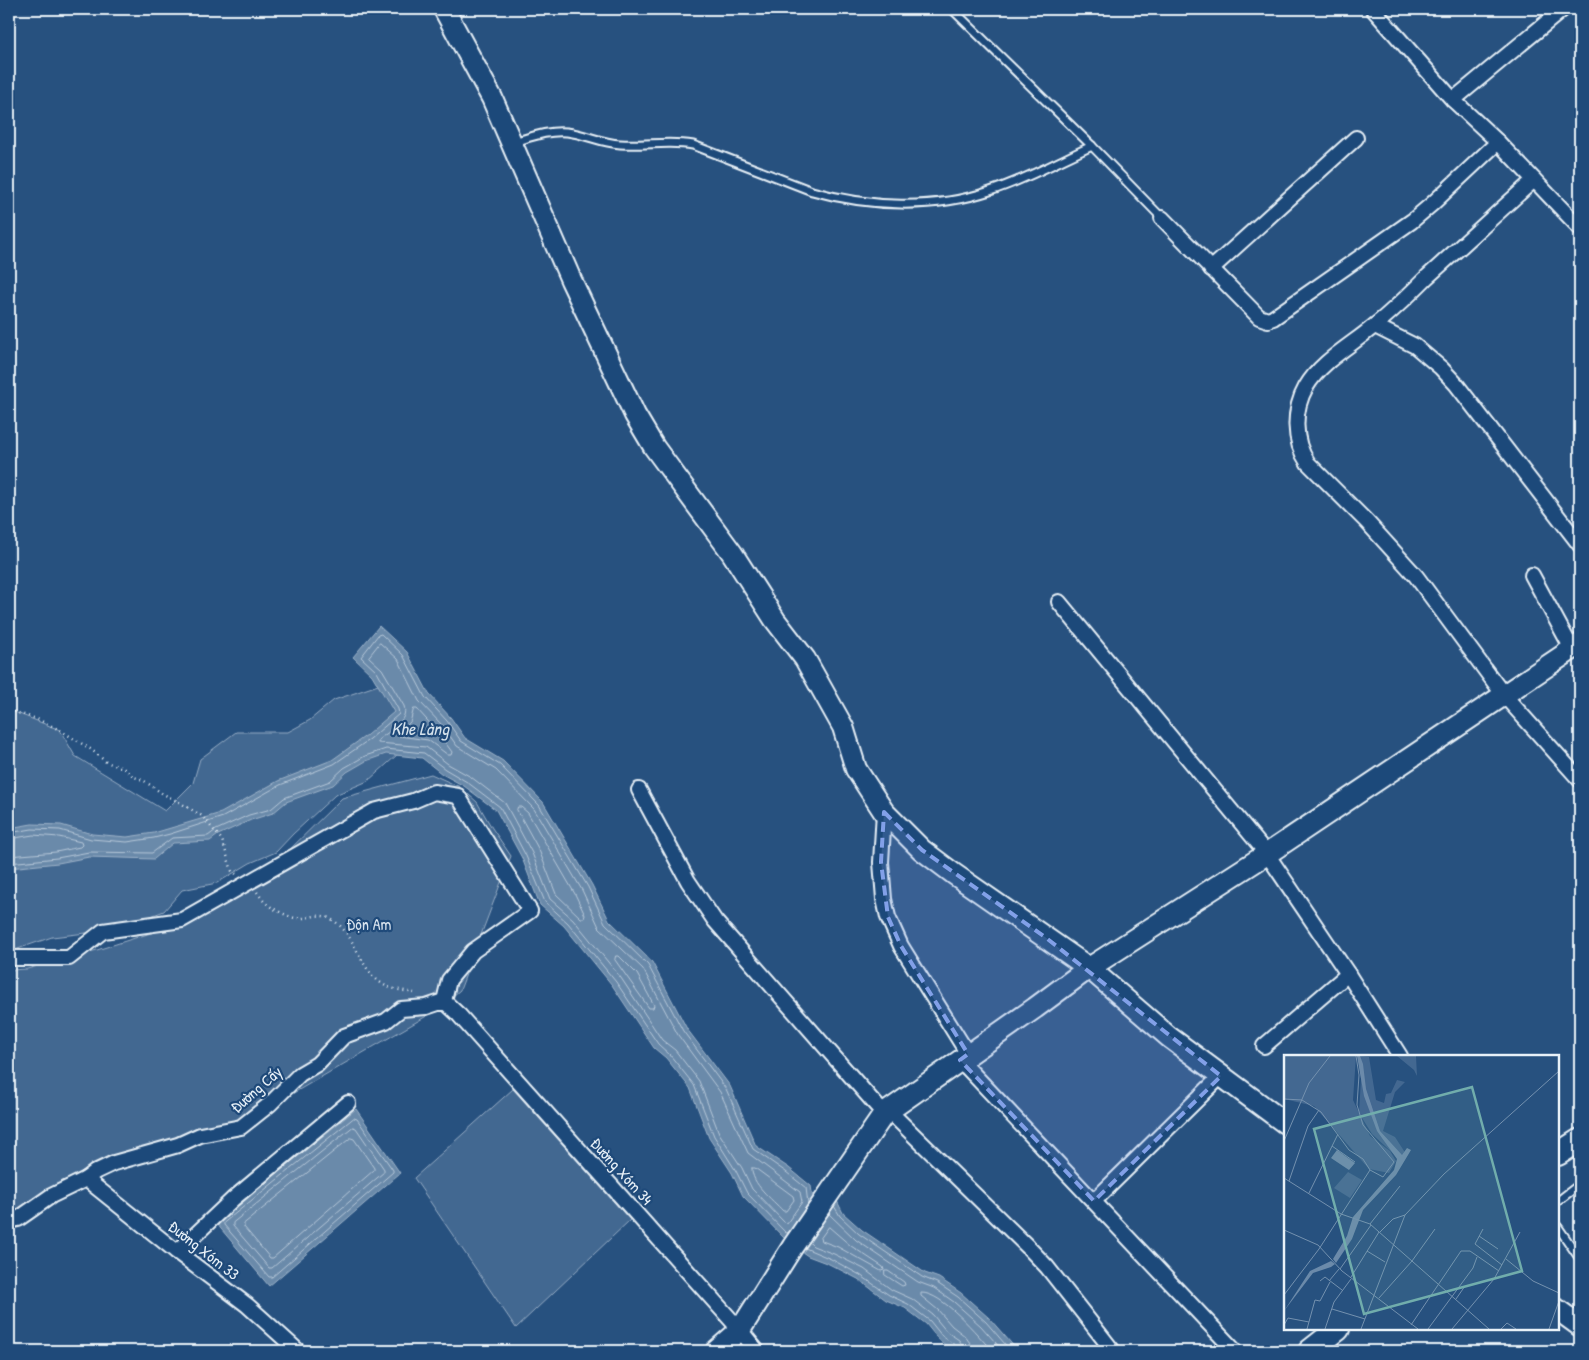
<svg xmlns="http://www.w3.org/2000/svg" width="1589" height="1360" font-family="'Patrick Hand',sans-serif">
	<style>
		.green { fill: #436891; stroke: #96acc4 }
		.water { fill: #6b8aaa; stroke: #9db3c9 }
		.lines { fill: none; stroke-linecap: round; stroke-linejoin: round }
		.shore { stroke: #b6c8d9; stroke-width: 1 }
		.lane-casing { stroke: #e8f1f8; stroke-width: 11 }
		.street-casing { stroke: #e8f1f8; stroke-width: 18 }
		.secondary-casing { stroke: #e8f1f8; stroke-width: 24 }
		.primary-casing { stroke: #e8f1f8; stroke-width: 26 }
		.path { stroke: #e8f1f8; stroke-width: 2.5; stroke-dasharray: 1 4; stroke-linecap: butt }
		.lane { stroke: #1f4a7a; stroke-width: 7 }
		.street { stroke: #1f4a7a; stroke-width: 14 }
		.secondary { stroke: #1f4a7a; stroke-width: 20 }
		.primary { stroke: #1f4a7a; stroke-width: 22 }
		.marked { fill: #82a0e8; fill-opacity: 0.2; stroke: #82a0e8; stroke-width: 4; stroke-dasharray: 10 6; stroke-linejoin: round }
		.labels { text-anchor: middle; dominant-baseline: central; stroke-width: 4.5; stroke-linejoin: round; paint-order: stroke }
		.park-label { font-size: 16px; fill: #d8e3ee; stroke: #1f4a7a }
		.street-label { font-size: 16px; fill: #e8f1f8; stroke: #1f4a7a }
		.water-label { font-size: 18px; font-style: italic; fill: #d5e2ec; stroke: #1f4a7a }
		.inset-road { fill: none; stroke: #7491af; stroke-width: 1 }
		.view { fill: #71adac; fill-opacity: 0.15; stroke: #71adac; stroke-width: 2.5 }
		.inset-edge { fill: none; stroke: #e8f1f8; stroke-width: 2.5 }
	</style>
	<rect width="100%" height="100%" fill="#27517f"/>
	<filter id="ink" filterUnits="userSpaceOnUse"><feTurbulence type="fractalNoise" baseFrequency=".02" numOctaves="2"/><feDisplacementMap in="SourceGraphic" scale="10" xChannelSelector="R" yChannelSelector="G"/><feConvolveMatrix kernelMatrix="1 2 1 2 8 2 1 2 1" color-interpolation-filters="sRGB"/></filter>
	<g filter="url(#ink)">
		<g class="green">
			<path d="M396 679 463 752 397 755 368 781 335 795 293 834 276 852 250 863 217 883 182 890 164 911 138 921 103 931 52 937 9 952V710L60 730 75 756 165 811 193 783 200 759 236 732H288L310 720 334 700Z"/>
			<path d="M431 774 460 787 477 802 492 828 511 856 460 990 437 1010 252 1117 9 1213V970L27 969 97 950 173 926 276 863 342 798Z"/>
			<path d="M513 1089 630 1220 516 1328 414 1178Z"/>
		</g>
		<g class="water">
			<path d="M379 626 407 652 429 694 451 718 465 738 503 761 543 802 592 885 609 920 652 962 687 1029 730 1086 756 1146 789 1168 811 1186 814 1205 787 1241 743 1196 732 1173 709 1138 690 1088 666 1058 654 1048 612 985 564 926 540 905 522 858 496 810 464 786 442 774 422 758 386 754 366 761 347 772 333 785 286 802 273 813 251 820 218 835 210 841 173 843 154 859 89 857 58 863 9 868V828L32 824 61 825 92 834 127 837 154 833 221 813 278 781 332 760 367 735 394 712 372 675 353 657Z"/>
			<path d="M356 1109 400 1173 269 1286 216 1223Z"/>
			<path d="M831 1189 843 1213 862 1230 925 1273 939 1278 961 1293 989 1318 1018 1351H953L939 1340 926 1324 905 1308 886 1300 858 1279 829 1264 808 1256 793 1246Z"/>
		</g>
		<g class="lines">
			<g class="shore">
				<path d="M380 643 398 659 419 701 442 725 457 746 496 770 534 809 582 890 599 927 643 969 678 1035 720 1092 748 1153 800 1192 802 1202 787 1223 784 1222 752 1189 742 1168 719 1133 699 1081 675 1050 662 1040 621 978 573 919 550 899 532 853 505 803 471 777 448 764 426 747 378 743V740C389 731 409 721 404 706L382 669 369 657Z"/>
				<path d="M414 709H417L436 730 452 752 451 755H448L428 740 399 736V733L410 722Z"/>
				<path d="M518 807H521L528 813 575 894 585 915 584 918H581L556 894 539 850 517 810Z"/>
				<path d="M9 833 32 829 60 830 91 839 127 842 154 838 170 834 223 817 280 785 334 764 370 739 399 714 398 709 377 672 361 657 378 635 381 634 403 655 425 697 447 721 461 741 500 765 539 805 588 887 605 923 648 965 683 1031 726 1089 753 1149 786 1172 806 1188 808 1204 789 1232 786 1233 747 1193 736 1171 714 1136 694 1085 670 1055 658 1044 616 982 568 923 545 902 526 856 500 807 467 782 445 769 424 753 386 749 365 756 344 768 330 781 284 798 271 809 249 815 216 830 208 836 172 838 152 853 89 852 57 858 9 863"/>
				<path d="M9 839 33 835 59 837 81 842 82 845 80 847 56 852 9 856"/>
				<path d="M616 956H619L637 974 654 1005 653 1008H649L615 960Z"/>
				<path d="M354 1118 357 1119 393 1170V1172L272 1277H269L224 1225V1223Z"/>
				<path d="M353 1127 356 1128 384 1169V1172L272 1268H269L233 1226V1223Z"/>
				<path d="M351 1138 354 1139 374 1168V1170L273 1258H270L244 1227V1224Z"/>
				<path d="M752 1168H755L793 1196 794 1200 786 1211H783C772 1199 751 1184 752 1168Z"/>
				<path d="M834 1206 840 1216 859 1234 922 1277 937 1283 958 1297 986 1322 1011 1351"/>
				<path d="M829 1214 856 1240 918 1282 934 1288 954 1302 981 1326 1003 1351"/>
				<path d="M829 1227 851 1246 883 1267 884 1270 881 1271 838 1247 822 1241 821 1238Z"/>
				<path d="M809 1242 813 1246 834 1254 864 1269 892 1290 912 1299 933 1315 947 1332 959 1340 963 1346V1351"/>
				<path d="M805 1248 831 1259 860 1275 889 1295 908 1304 930 1321 942 1336 955 1345 957 1351"/>
				<path d="M885 1271H888L904 1282 905 1285 902 1286 885 1275Z"/>
				<path d="M971 1351 970 1343 965 1336 952 1326 938 1310 921 1296V1293C942 1292 978 1335 992 1351"/>
			</g>
			<g class="lane-casing">
				<g id="lane">
					<path d="M952 9 1092 146 1162 218"/>
					<path d="M514 142C531 137 548 130 567 132 585 134 601 143 620 144 645 146 669 140 693 145L812 191C869 207 933 210 990 191 1025 180 1059 161 1092 146"/>
					<path d="M1558 1201 1580 1184"/>
					<path d="M1558 1227 1580 1259"/>
				</g>
			</g>
			<g class="street-casing">
				<g id="street">
					<path d="M1373 9 1453 100 1498 142 1580 228"/>
					<path d="M1453 100 1563 9"/>
					<path d="M1534 180C1498 212 1463 245 1427 277 1410 294 1393 311 1374 326 1352 345 1321 361 1306 387 1293 410 1293 441 1308 463L1367 522 1416 576 1503 694 1580 780"/>
					<path d="M1162 218 1259 317 1268 320 1273 318 1412 221 1432 204 1498 142"/>
					<path d="M1211 269 1356 138"/>
					<path d="M1375 326 1415 346 1441 368 1456 384 1580 545"/>
					<path d="M1532 575 1572 649"/>
					<path d="M1059 602 1267 854 1348 974 1400 1056"/>
					<path d="M639 790 688 881 715 921 884 1114"/>
					<path d="M884 812 881 862 884 899 888 917 901 946 968 1054"/>
					<path d="M9 958H69L103 931 182 920 374 811 413 801 434 792 458 796 530 911 473 951 449 980 444 1001"/>
					<path d="M1264 1046 1348 974"/>
					<path d="M960 1060 1235 1351"/>
					<path d="M889 1111 1027 1246 1047 1267 1113 1351"/>
					<path d="M86 1179 177 1252 247 1305 298 1351"/>
					<path d="M1094 1201 1221 1076"/>
					<path d="M9 1221 18 1219 51 1196 86 1179 95 1172 114 1163 178 1145 200 1135 241 1127 270 1104 300 1074 317 1064 344 1036 386 1021 401 1009 426 1007 444 1001 459 1015 740 1330 757 1351"/>
					<path d="M177 1252 233 1199 348 1103"/>
				</g>
			</g>
			<g class="secondary-casing">
				<g id="secondary">
					<path d="M444 9 492 98 571 280 635 415 654 447 732 553 775 620 805 659 843 727 856 769 884 812 922 850 954 874 1089 968 1169 1037 1285 1123"/>
					<path d="M1558 1310 1580 1326"/>
					<path d="M716 1351 740 1330 793 1246 884 1114 1035 1008 1089 968 1267 854 1580 644"/>
				</g>
			</g>
			<g class="primary-casing">
				<g id="primary">
					<path d="M1558 1154 1580 1140"/>
					<path d="M1310 1351 1338 1329"/>
				</g>
			</g>
			<g class="path">
				<path d="M9 710 37 719 60 730 92 750 106 762 123 768 134 777 143 780 163 794 179 802 202 816 222 840 232 871 236 874"/>
				<path d="M257 892C260 896 263 901 267 904 271 908 289 917 295 918 306 920 317 912 329 918 358 933 356 968 384 985 390 989 406 991 414 993"/>
			</g>
			<use href="#lane" class="lane"/>
			<use href="#street" class="street"/>
			<use href="#secondary" class="secondary"/>
			<use href="#primary" class="primary"/>
		</g>
	</g>
	<path class="marked" d="M884 812 922 850 1045 937 1221 1076 1094 1201 960 1060 968 1054 901 946 888 917 881 862Z"/>
	<g class="labels">
		<g class="park-label">
			<text x="369" y="924">Độn Am</text>
		</g>
		<g class="street-label">
			<text transform="translate(256 1089) rotate(-41)">Đường Cấy</text>
			<text transform="translate(622 1171) rotate(48)">Đường Xóm 34</text>
			<text transform="translate(204 1250) rotate(38)">Đường Xóm 33</text>
		</g>
		<g class="water-label">
			<text x="420" y="728">Khe Làng</text>
		</g>
	</g>
	<g transform="translate(1284 1055)">
		<rect width="275" height="275" fill="#27517f"/>
		<path d="M0 1H72L69 45 86 81 106 96 112 106 105 118 85 114 30 51 0 44ZM74 1 85 2 92 45 100 48 102 39 107 38 113 25 121 27 111 37 99 76 111 82 122 99 115 109 113 102 88 79 75 58 77 24ZM113 1H132L133 21 130 15ZM64 117 78 125 66 143 50 133Z" fill="#436891"/>
		<path d="M73 1H76L79 9 82 34 96 76 118 100 123 93 127 95 112 120 79 155 68 184 52 208 49 204 63 181 69 162 110 115 113 104 93 76 80 41ZM53 95 71 108 65 115 47 103ZM47 206 51 209 47 212 29 218 0 256 26 216Z" fill="#6b8aaa"/>
		<path class="inset-road" d="M72 1 75 20 73 50 79 70 110 107 99 122 86 115M0 44 18 45 37 57 65 95 79 104 86 115 35 194 0 240M0 86 25 28 46 1M48 91 71 107M0 123 57 159 86 169 205 274M5 126 24 71 35 55M25 138 54 79M86 169 116 131M199 174 191 189 218 210M0 175 34 190 58 216 134 274M96 177 109 164 121 160M195 181 214 194M83 196 101 207M222 204 249 226 275 238M56 214 87 170M67 222 95 177M36 226 41 222 58 235M45 226 55 214M95 243 128 206 151 174M172 244 181 231M48 254 81 264M0 270 4 263 25 267M127 270 177 196H186L215 216M23 274 31 245 36 246 46 227M41 274 50 247 67 224M77 274 121 160 160 119 275 16M144 274 189 213 193 202M168 274 210 224 236 177M217 274 223 268 232 274M265 274 275 246"/>
		<path class="view" d="M188 32 238 216 80 259 30 74Z"/>
		<rect width="275" height="275" class="inset-edge"/>
	</g>
	<rect width="1589" height="1360" fill="none" stroke="#1f4a7a" stroke-width="30"/>
	<rect x="15" y="15" width="1559" height="1330" fill="none" stroke="#e8f1f8" stroke-width="2" filter="url(#ink)"/>
</svg>
